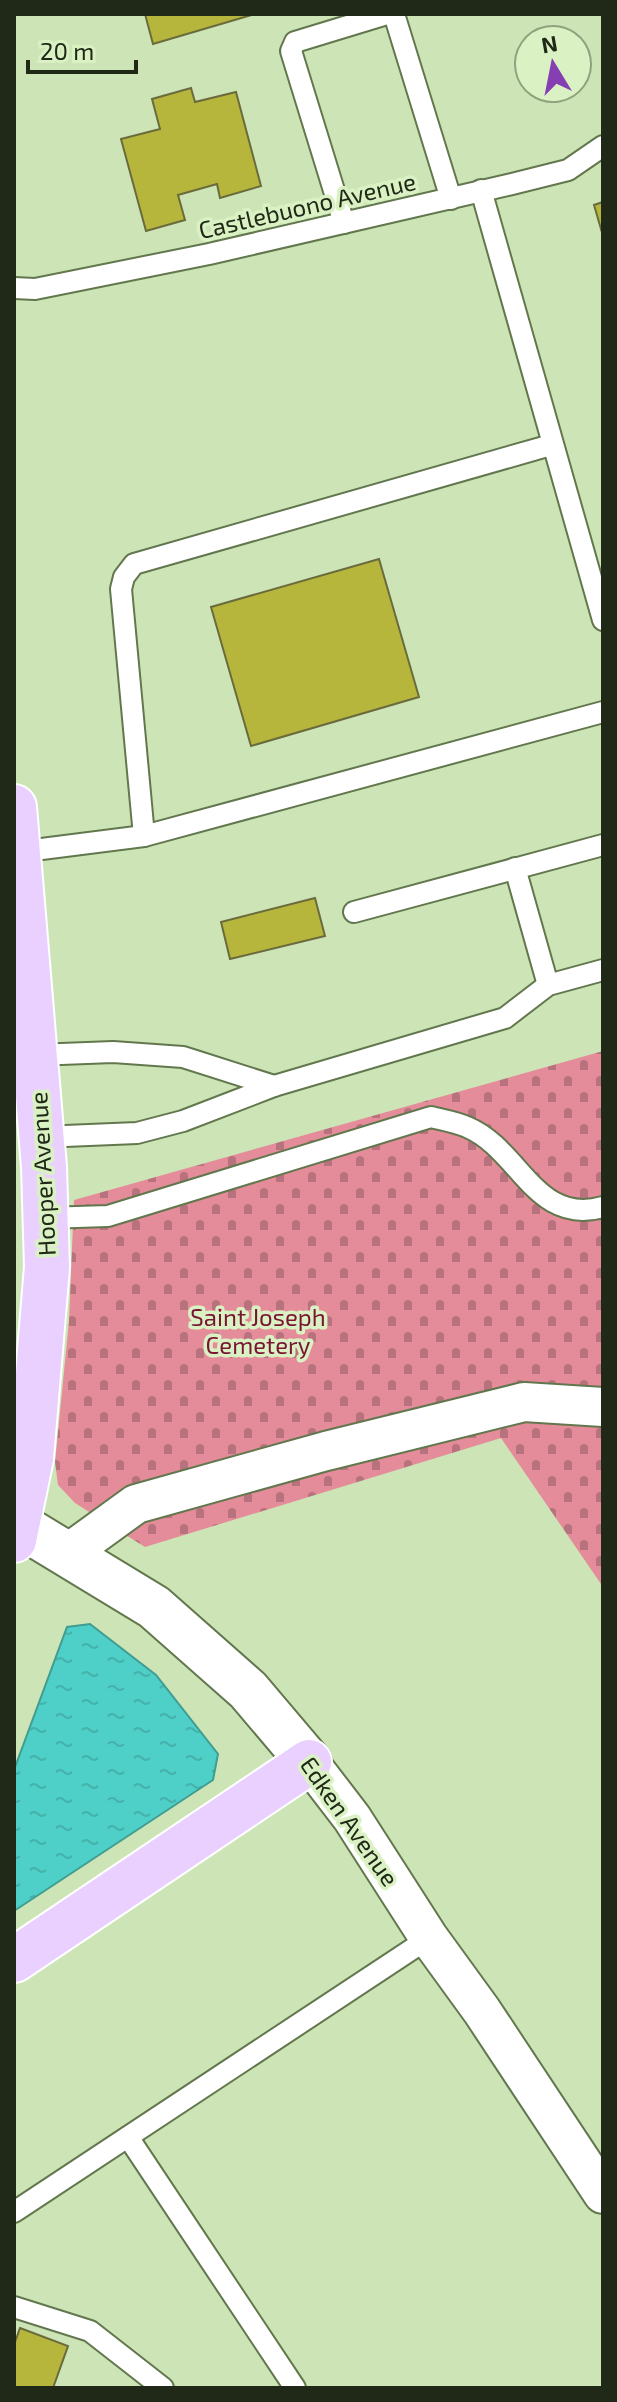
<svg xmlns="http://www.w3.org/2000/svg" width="617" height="2402" font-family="'Exo 2',sans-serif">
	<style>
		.cemetery { fill: url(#cemetery-stones) }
		.water { fill: url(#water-ripples); stroke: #409d92; stroke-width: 2 }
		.building { fill: #b6b63d; stroke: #6a6b3c; stroke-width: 2 }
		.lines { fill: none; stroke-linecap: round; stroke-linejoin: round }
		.lane-casing { stroke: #62774d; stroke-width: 24 }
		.street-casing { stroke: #62774d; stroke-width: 42 }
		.secondary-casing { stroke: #62774d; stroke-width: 48 }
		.primary-casing { stroke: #fff; stroke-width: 48 }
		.lane { stroke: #fff; stroke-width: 20 }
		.street { stroke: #fff; stroke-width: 38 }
		.secondary { stroke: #fff; stroke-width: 44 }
		.primary { stroke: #e9d0fe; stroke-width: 44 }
		.labels { text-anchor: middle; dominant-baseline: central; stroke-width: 7; stroke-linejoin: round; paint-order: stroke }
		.street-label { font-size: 24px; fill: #202817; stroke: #daf2c3 }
		.park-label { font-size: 24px; fill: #7a1433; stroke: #daf2c3 }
	</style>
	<defs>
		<pattern id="cemetery-stones" width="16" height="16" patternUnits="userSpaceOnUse" patternTransform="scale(2)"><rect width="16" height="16" fill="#e48c9a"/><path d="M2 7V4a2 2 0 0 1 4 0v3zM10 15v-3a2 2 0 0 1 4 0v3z" fill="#b8727d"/></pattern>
		<pattern id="water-ripples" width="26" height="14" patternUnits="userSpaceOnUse" patternTransform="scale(2)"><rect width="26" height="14" fill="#4ecfc7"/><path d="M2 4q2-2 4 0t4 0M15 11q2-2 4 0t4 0" fill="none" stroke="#44b2aa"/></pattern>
	</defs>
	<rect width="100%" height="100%" fill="#cde5b6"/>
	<path class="cemetery" d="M603 1051V1587L501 1438 145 1547 75 1503 58 1485 55 1462 69 1321 74 1200Z"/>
	<path class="water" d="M90 1624 156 1675 218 1754 213 1780 14 1911V1770L67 1627Z"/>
	<g class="building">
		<path d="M145 14H255L153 44Z"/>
		<path d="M191 88 195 102 236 92 261 186 220 198 217 184 178 195 185 220 146 231 121 139 160 129 152 99Z"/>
		<path d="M603 202V236L594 205Z"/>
		<path d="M379 559 419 697 251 746 211 607Z"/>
		<path d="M315 898 325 936 230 959 221 922Z"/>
		<path d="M20 2328 68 2346 53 2388H14V2345Z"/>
	</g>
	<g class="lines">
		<g class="lane-casing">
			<g id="lane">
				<path d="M394 14 451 199"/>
				<path d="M481 190 603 620"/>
				<path d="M344 223 291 51 295 42 387 14"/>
				<path d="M14 288 35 289 209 254 512 184 568 170 603 146"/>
				<path d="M144 836 121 589 124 577 134 564 551 445"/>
				<path d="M18 852 144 836 603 712"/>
				<path d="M515 868 548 985"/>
				<path d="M354 912 603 845"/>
				<path d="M35 1055 113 1052 183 1057 274 1086"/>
				<path d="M41 1137 137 1133 183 1121 274 1086 505 1018 548 985 603 970"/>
				<path d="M45 1218 108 1216 431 1117C443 1120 456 1122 467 1127 520 1149 535 1226 603 1207"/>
				<path d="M128 2137 295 2388"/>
				<path d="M14 2212 429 1938"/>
				<path d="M14 2307 90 2331 163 2388"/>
			</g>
		</g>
		<g class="street-casing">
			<g id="street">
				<path d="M67 1554 136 1504 326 1451 524 1402 603 1407"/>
				<path d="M309 1762 352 1818 429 1938 482 2011 603 2194"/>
			</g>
		</g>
		<g class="secondary-casing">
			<path id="secondary" d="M14 1522 154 1607 248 1690 309 1762"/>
		</g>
		<g class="primary-casing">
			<g id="primary">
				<path d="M14 807 44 1167 47 1267 31 1458 14 1540"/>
				<path d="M14 1960 309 1762"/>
			</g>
		</g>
		<use href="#lane" class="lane"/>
		<use href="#street" class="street"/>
		<use href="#secondary" class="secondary"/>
		<use href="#primary" class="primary"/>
	</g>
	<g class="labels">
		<g class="street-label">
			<text transform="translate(307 205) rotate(-13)">Castlebuono Avenue</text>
			<text transform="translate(42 1174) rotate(-93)">Hooper Avenue</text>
			<text transform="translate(350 1821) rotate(55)">Edken Avenue</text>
		</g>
		<g class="park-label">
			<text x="258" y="1316">Saint Joseph<tspan x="258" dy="28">Cemetery</tspan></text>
		</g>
	</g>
	<rect width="617" height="2402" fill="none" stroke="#202817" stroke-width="32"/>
	<g transform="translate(553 64) rotate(350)"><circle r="38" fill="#daf2c3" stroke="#90a17e" stroke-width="2"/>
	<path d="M0-6L14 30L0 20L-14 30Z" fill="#853fb2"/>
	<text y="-12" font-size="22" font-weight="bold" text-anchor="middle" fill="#202817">N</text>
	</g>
	<path d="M28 60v12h108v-12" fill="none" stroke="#202817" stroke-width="4"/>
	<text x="40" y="60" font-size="24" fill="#202817" stroke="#daf2c3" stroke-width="6" paint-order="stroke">20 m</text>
</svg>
